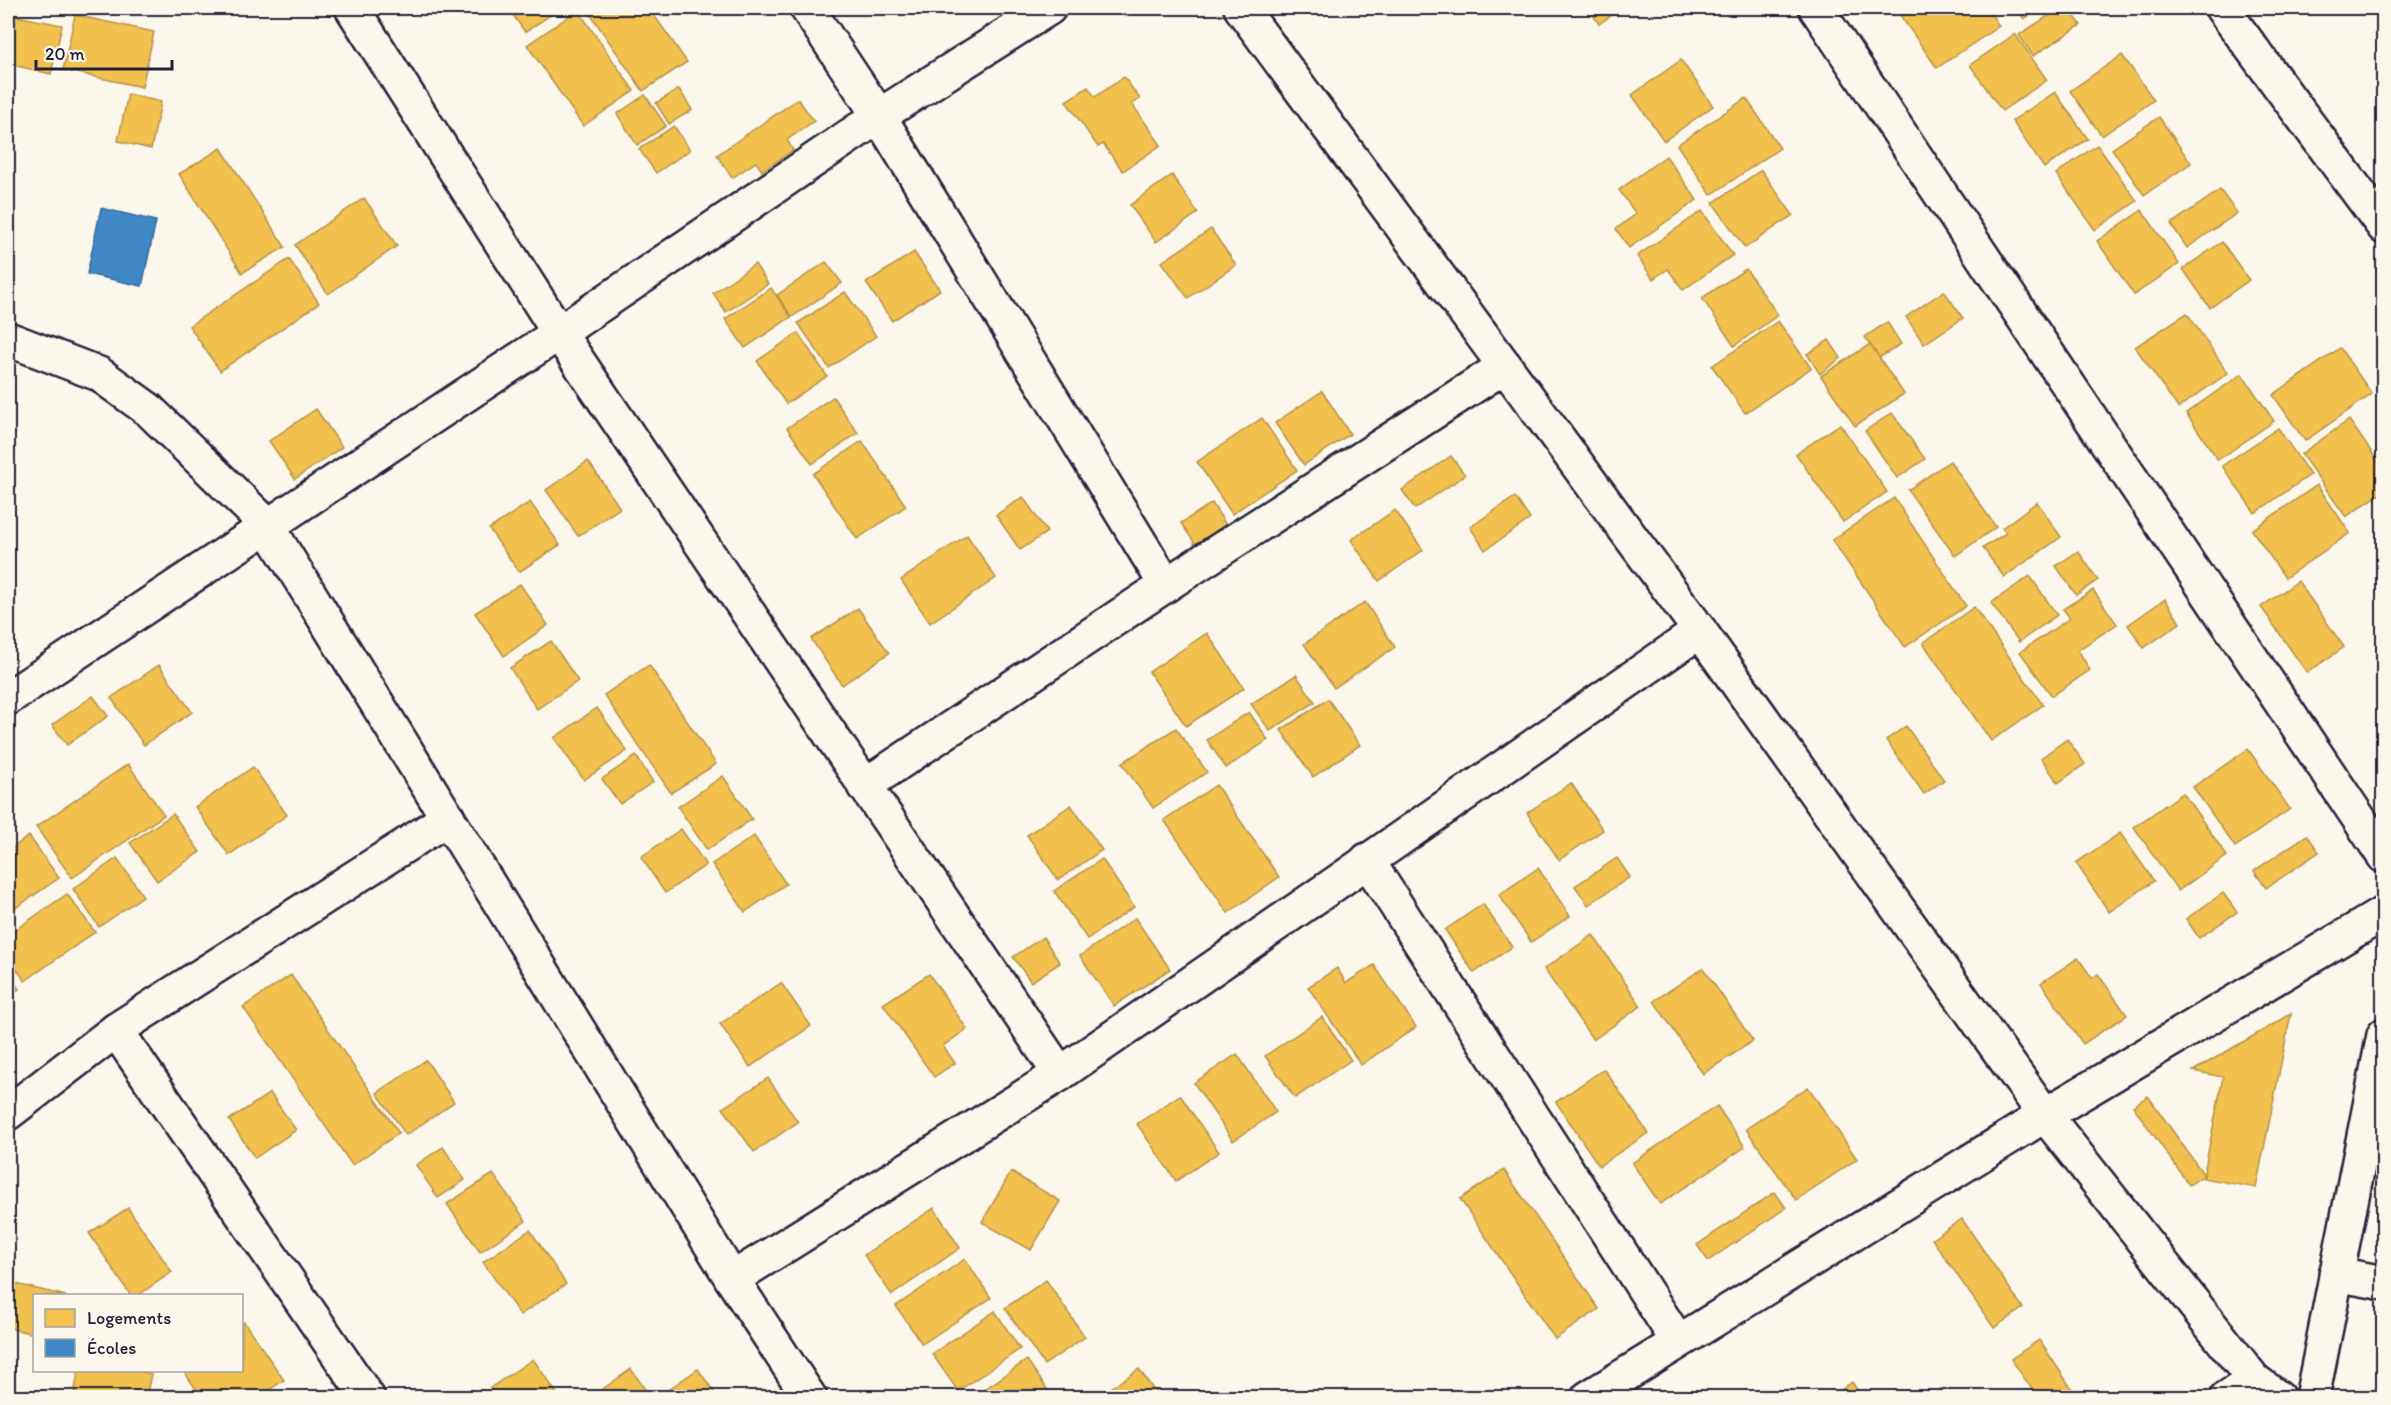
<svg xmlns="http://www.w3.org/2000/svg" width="2391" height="1405" font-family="Itim,sans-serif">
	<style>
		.homes { fill: #f2c14e; stroke: #b49148; stroke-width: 1.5 }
		.schools { fill: #3f88c5; stroke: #36699c; stroke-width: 1.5 }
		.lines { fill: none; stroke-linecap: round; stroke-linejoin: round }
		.minor-casing { stroke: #22223b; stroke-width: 38 }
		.minor { stroke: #fbf7ec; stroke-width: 33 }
	</style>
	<rect width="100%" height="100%" fill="#fbf7ec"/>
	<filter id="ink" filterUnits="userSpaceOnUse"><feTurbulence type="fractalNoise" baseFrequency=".0167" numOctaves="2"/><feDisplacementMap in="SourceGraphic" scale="12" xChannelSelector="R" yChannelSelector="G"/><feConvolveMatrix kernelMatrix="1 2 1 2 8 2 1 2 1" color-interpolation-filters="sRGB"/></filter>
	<g filter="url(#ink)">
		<g class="homes">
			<path d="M508 8H561L525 32Z"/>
			<path d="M586 8H649L687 62 643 91Z"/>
			<path d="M1588 8H1622L1599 24Z"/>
			<path d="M1895 8H1987L1999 26 1937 68Z"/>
			<path d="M2016 8H2041L2024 19Z"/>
			<path d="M2060 8H2069L2081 25 2033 56 2019 35Z"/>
			<path d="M578 10 634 91 583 126 527 45Z"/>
			<path d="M11 15 62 25 51 74 8 64V30Z"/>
			<path d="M75 15 154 32 142 87 63 70Z"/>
			<path d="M2015 34 2047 80 2002 111 1970 65Z"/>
			<path d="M2122 55 2154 100 2102 136 2070 91Z"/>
			<path d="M1681 60 1713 106 1664 141 1632 95Z"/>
			<path d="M1124 77 1140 99 1132 104 1161 145 1123 171 1103 144 1098 147 1066 101 1088 87 1095 97Z"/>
			<path d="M679 89 692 110 669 124 656 103Z"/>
			<path d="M2055 92 2088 139 2044 168 2012 121Z"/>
			<path d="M128 94 161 102 151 149 118 141Z"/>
			<path d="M645 95 666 126 637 145 617 114Z"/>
			<path d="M1746 98 1780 148 1711 195 1677 145Z"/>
			<path d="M798 99 814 121 787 140 793 150 762 171 756 162 732 178 717 155Z"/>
			<path d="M2159 117 2191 163 2144 195 2112 149Z"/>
			<path d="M674 126 690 150 656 173 639 149Z"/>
			<path d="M2097 145 2137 201 2095 230 2056 174Z"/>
			<path d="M221 148 285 247 242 273 179 174Z"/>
			<path d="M1666 156 1697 200 1629 248 1616 229 1636 214 1619 190Z"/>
			<path d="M1761 170 1793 215 1745 248 1713 203Z"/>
			<path d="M1172 175 1198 213 1156 242 1130 205Z"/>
			<path d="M2220 190 2237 213 2187 248 2171 224Z"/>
			<path d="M364 198 397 246 328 294 295 245Z"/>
			<path d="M2142 210 2179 264 2134 295 2097 241Z"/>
			<path d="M1702 211 1733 255 1683 290 1668 269 1653 279 1637 256Z"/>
			<path d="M1211 229 1236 265 1188 298 1162 262Z"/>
			<path d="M2222 242 2249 280 2210 308 2183 269Z"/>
			<path d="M914 252 940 290 892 321 866 283Z"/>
			<path d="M289 259 319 303 220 371 189 326Z"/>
			<path d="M826 262 842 283 792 317 777 295Z"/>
			<path d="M755 264 768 284 726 312 713 293Z"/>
			<path d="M1746 269 1778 315 1734 346 1702 298Z"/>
			<path d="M771 288 791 317 745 348 725 319Z"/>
			<path d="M1944 291 1963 318 1924 344 1906 317Z"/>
			<path d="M845 292 876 336 829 368 798 323Z"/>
			<path d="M2187 313 2228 373 2178 408 2135 347Z"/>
			<path d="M1778 321 1811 368 1745 413 1712 366Z"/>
			<path d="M1887 322 1901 344 1879 358 1865 337Z"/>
			<path d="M798 333 827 376 786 404 757 361Z"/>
			<path d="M1829 340 1841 358 1820 374 1807 354Z"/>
			<path d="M1870 344 1904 394 1855 426 1821 376Z"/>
			<path d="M2340 348 2372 394 2305 441 2273 395Z"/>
			<path d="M2242 374 2274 421 2218 460 2186 413Z"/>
			<path d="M1322 391 1350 434 1304 465 1275 423Z"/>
			<path d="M833 397 858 433 812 464 787 428Z"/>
			<path d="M316 409 342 447 295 479 269 441Z"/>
			<path d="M1892 413 1925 459 1897 478 1865 431Z"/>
			<path d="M1262 418 1297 470 1232 514 1197 462Z"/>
			<path d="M2349 420 2384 470V491L2346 517 2301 454Z"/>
			<path d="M1840 424 1887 492 1843 522 1796 454Z"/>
			<path d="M2278 428 2310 475 2255 513 2222 466Z"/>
			<path d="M862 441 906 506 857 539 813 474Z"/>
			<path d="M1451 456 1465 475 1415 509 1402 490Z"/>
			<path d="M588 461 620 508 578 536 546 490Z"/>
			<path d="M1950 461 1996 527 1955 556 1908 490Z"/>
			<path d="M2317 485 2350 533 2285 578 2252 530Z"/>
			<path d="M1023 497 1047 532 1020 550 996 515Z"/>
			<path d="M1515 497 1530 519 1485 550 1470 527Z"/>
			<path d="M1894 498 1966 606 1905 647 1832 540Z"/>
			<path d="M530 502 560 545 519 572 489 529Z"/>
			<path d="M2037 502 2061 537 2004 577 1983 548 2006 533 2002 528Z"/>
			<path d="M1212 503 1226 525 1196 545 1181 523Z"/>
			<path d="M1395 510 1423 550 1379 581 1351 540Z"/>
			<path d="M967 535 996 578 930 623 901 580Z"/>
			<path d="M2078 551 2098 580 2076 595 2056 566Z"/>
			<path d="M2030 576 2057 615 2019 642 1991 603Z"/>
			<path d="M2298 581 2344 647 2307 673 2261 607Z"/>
			<path d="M520 584 548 625 504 656 475 613Z"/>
			<path d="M2093 590 2117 624 2078 650 2090 670 2052 696 2020 652 2070 618 2063 609Z"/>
			<path d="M2165 599 2180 623 2144 648 2128 625Z"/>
			<path d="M1365 602 1395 647 1334 688 1304 644Z"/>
			<path d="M1974 607 2043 705 1991 741 1923 643Z"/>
			<path d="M858 608 889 653 842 685 811 639Z"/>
			<path d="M1207 633 1244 688 1186 726 1149 672Z"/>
			<path d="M551 641 578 681 537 709 510 668Z"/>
			<path d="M159 665 192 712 144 745 111 698Z"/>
			<path d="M649 665 716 764 671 793 604 695Z"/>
			<path d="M1296 675 1315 702 1270 731 1251 704Z"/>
			<path d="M93 696 108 716 67 745 52 725Z"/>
			<path d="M1328 699 1360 745 1313 777 1281 730Z"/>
			<path d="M597 708 627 751 584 780 554 738Z"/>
			<path d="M1249 712 1268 740 1226 768 1207 740Z"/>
			<path d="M1906 726 1944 780 1924 794 1886 740Z"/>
			<path d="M1176 728 1207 772 1153 808 1122 763Z"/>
			<path d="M2067 739 2085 764 2058 783 2041 758Z"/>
			<path d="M2248 749 2290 809 2235 847 2193 787Z"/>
			<path d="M636 756 653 782 620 804 602 779Z"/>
			<path d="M128 764 164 815 72 878 36 827Z"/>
			<path d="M253 767 287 815 229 855 195 807Z"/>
			<path d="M723 776 752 819 707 850 678 807Z"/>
			<path d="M1571 783 1603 830 1559 860 1527 813Z"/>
			<path d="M1216 785 1279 877 1228 913 1164 820Z"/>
			<path d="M2183 793 2227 856 2178 891 2134 827Z"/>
			<path d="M1071 805 1102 850 1058 880 1027 835Z"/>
			<path d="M173 814 200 852 157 881 130 843Z"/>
			<path d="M681 829 706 865 665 893 641 857Z"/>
			<path d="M2120 833 2154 881 2109 912 2076 863Z"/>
			<path d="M2307 835 2319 852 2266 888 2254 871Z"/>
			<path d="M29 836 59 878 8 913V851Z"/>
			<path d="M754 836 786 884 745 912 712 864Z"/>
			<path d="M117 858 143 896 99 927 73 889Z"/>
			<path d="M1617 858 1630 877 1588 905 1575 886Z"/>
			<path d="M1102 859 1134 907 1087 939 1054 891Z"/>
			<path d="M1538 868 1570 916 1531 942 1499 895Z"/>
			<path d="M2223 893 2237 912 2199 938 2186 919Z"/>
			<path d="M67 894 95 932 25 981 8 957V935Z"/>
			<path d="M1483 904 1512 947 1474 973 1445 930Z"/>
			<path d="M1135 918 1170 969 1114 1006 1080 956Z"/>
			<path d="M1593 935 1641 1006 1593 1040 1544 969Z"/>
			<path d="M1043 937 1060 963 1031 982 1013 957Z"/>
			<path d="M2078 958 2092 978 2098 974 2127 1015 2083 1044 2041 983Z"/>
			<path d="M1374 965 1416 1027 1361 1065 1308 987 1337 968 1346 983Z"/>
			<path d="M1703 968 1753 1041 1703 1074 1654 1001Z"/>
			<path d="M8 973 19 989 8 997Z"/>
			<path d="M929 974 967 1029 943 1046 955 1063 934 1077 883 1004Z"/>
			<path d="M291 975 399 1133 352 1165 243 1007Z"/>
			<path d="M781 983 811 1026 750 1067 720 1024Z"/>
			<path d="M2291 1014 2256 1188 2203 1178 2223 1077 2193 1071Z"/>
			<path d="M1322 1017 1351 1060 1295 1098 1265 1056Z"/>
			<path d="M1237 1054 1276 1112 1233 1141 1194 1083Z"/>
			<path d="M426 1060 454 1102 406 1135 377 1093Z"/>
			<path d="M1604 1069 1648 1133 1599 1166 1556 1102Z"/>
			<path d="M768 1078 798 1122 754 1152 723 1108Z"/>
			<path d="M1808 1087 1857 1159 1796 1200 1746 1129Z"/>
			<path d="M270 1093 296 1130 255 1158 229 1120Z"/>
			<path d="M1180 1095 1219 1152 1176 1181 1137 1124Z"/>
			<path d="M2148 1096 2204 1175 2189 1185 2133 1106Z"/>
			<path d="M1717 1106 1745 1147 1660 1204 1632 1163Z"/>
			<path d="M443 1147 465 1180 438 1198 416 1165Z"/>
			<path d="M1504 1170 1599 1309 1555 1339 1460 1199Z"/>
			<path d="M1011 1172 1060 1201 1031 1250 982 1222Z"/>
			<path d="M493 1174 526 1221 480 1252 447 1204Z"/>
			<path d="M1775 1192 1786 1208 1708 1261 1697 1245Z"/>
			<path d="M128 1208 172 1272 137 1296H131L89 1233Z"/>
			<path d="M934 1208 960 1248 892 1295 864 1255Z"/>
			<path d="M1962 1219 2023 1308 1994 1328 1932 1239Z"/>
			<path d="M530 1230 566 1284 520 1315 483 1262Z"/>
			<path d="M965 1259 991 1298 922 1344 896 1306Z"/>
			<path d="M1046 1280 1085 1337 1044 1365 1005 1308Z"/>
			<path d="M8 1282 66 1296H34V1334L8 1328Z"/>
			<path d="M995 1311 1020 1349 958 1391 932 1354Z"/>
			<path d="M244 1322 284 1380 257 1398H202L183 1370H242V1324Z"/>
			<path d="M2039 1340 2078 1398H2038L2011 1359Z"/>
			<path d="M533 1359 560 1398H497L490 1388Z"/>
			<path d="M1027 1360 1053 1398H972Z"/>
			<path d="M631 1369 647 1392 638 1398H590Z"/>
			<path d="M698 1369 718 1398H656Z"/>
			<path d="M1139 1369 1159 1398H1096Z"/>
			<path d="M79 1370H135L151 1374 146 1398H73Z"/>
			<path d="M1852 1382 1862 1398H1830Z"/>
		</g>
		<path class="schools" d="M101 208 156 221 142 286 87 274Z"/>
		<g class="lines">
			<g class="minor-casing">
				<g id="minor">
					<path d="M352 8 559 333 1060 1074"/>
					<path d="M807 8 879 116 1166 585"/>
					<path d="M1241 8 1700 631 2045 1115 2254 1380 2278 1398"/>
					<path d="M1816 8 2384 856"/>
					<path d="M2222 8 2384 227"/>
					<path d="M8 339 99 374 149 410 267 525 732 1279 810 1398"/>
					<path d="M8 698 559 333 879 116 1049 8"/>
					<path d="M864 786 1166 585 1505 366"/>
					<path d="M1367 860 1677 1340"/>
					<path d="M116 1030 368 1398"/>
					<path d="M8 1113 116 1030 448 818"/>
					<path d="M2336 1274 2384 1283"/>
					<path d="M732 1279 1060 1074 1700 631"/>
					<path d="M1588 1398 2045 1115 2384 913"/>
					<path d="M2227 1398 2254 1380"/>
					<path d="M2312 1398 2384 1035"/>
				</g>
			</g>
			<use href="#minor" class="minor"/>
		</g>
	</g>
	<rect width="2391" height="1405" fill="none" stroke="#fbf7ec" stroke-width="30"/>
	<rect x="15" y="15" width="2361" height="1375" fill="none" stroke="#22223b" stroke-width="2" filter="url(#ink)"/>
	<rect x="33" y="1294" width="210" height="78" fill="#fbf7ec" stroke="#a4a2a5" stroke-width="1.5"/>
	<rect x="45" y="1309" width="30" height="18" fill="#f2c14e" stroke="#a4a2a5" stroke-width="1.5"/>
	<text x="87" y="1324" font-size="18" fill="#22223b">Logements</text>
	<rect x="45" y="1339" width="30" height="18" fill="#3f88c5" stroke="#a4a2a5" stroke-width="1.5"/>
	<text x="87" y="1354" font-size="18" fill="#22223b">Écoles</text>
	<path d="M36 60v9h136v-9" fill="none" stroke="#22223b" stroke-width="3"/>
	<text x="45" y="60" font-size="18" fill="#22223b" stroke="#fbf7ec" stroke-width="4.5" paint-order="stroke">20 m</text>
</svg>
